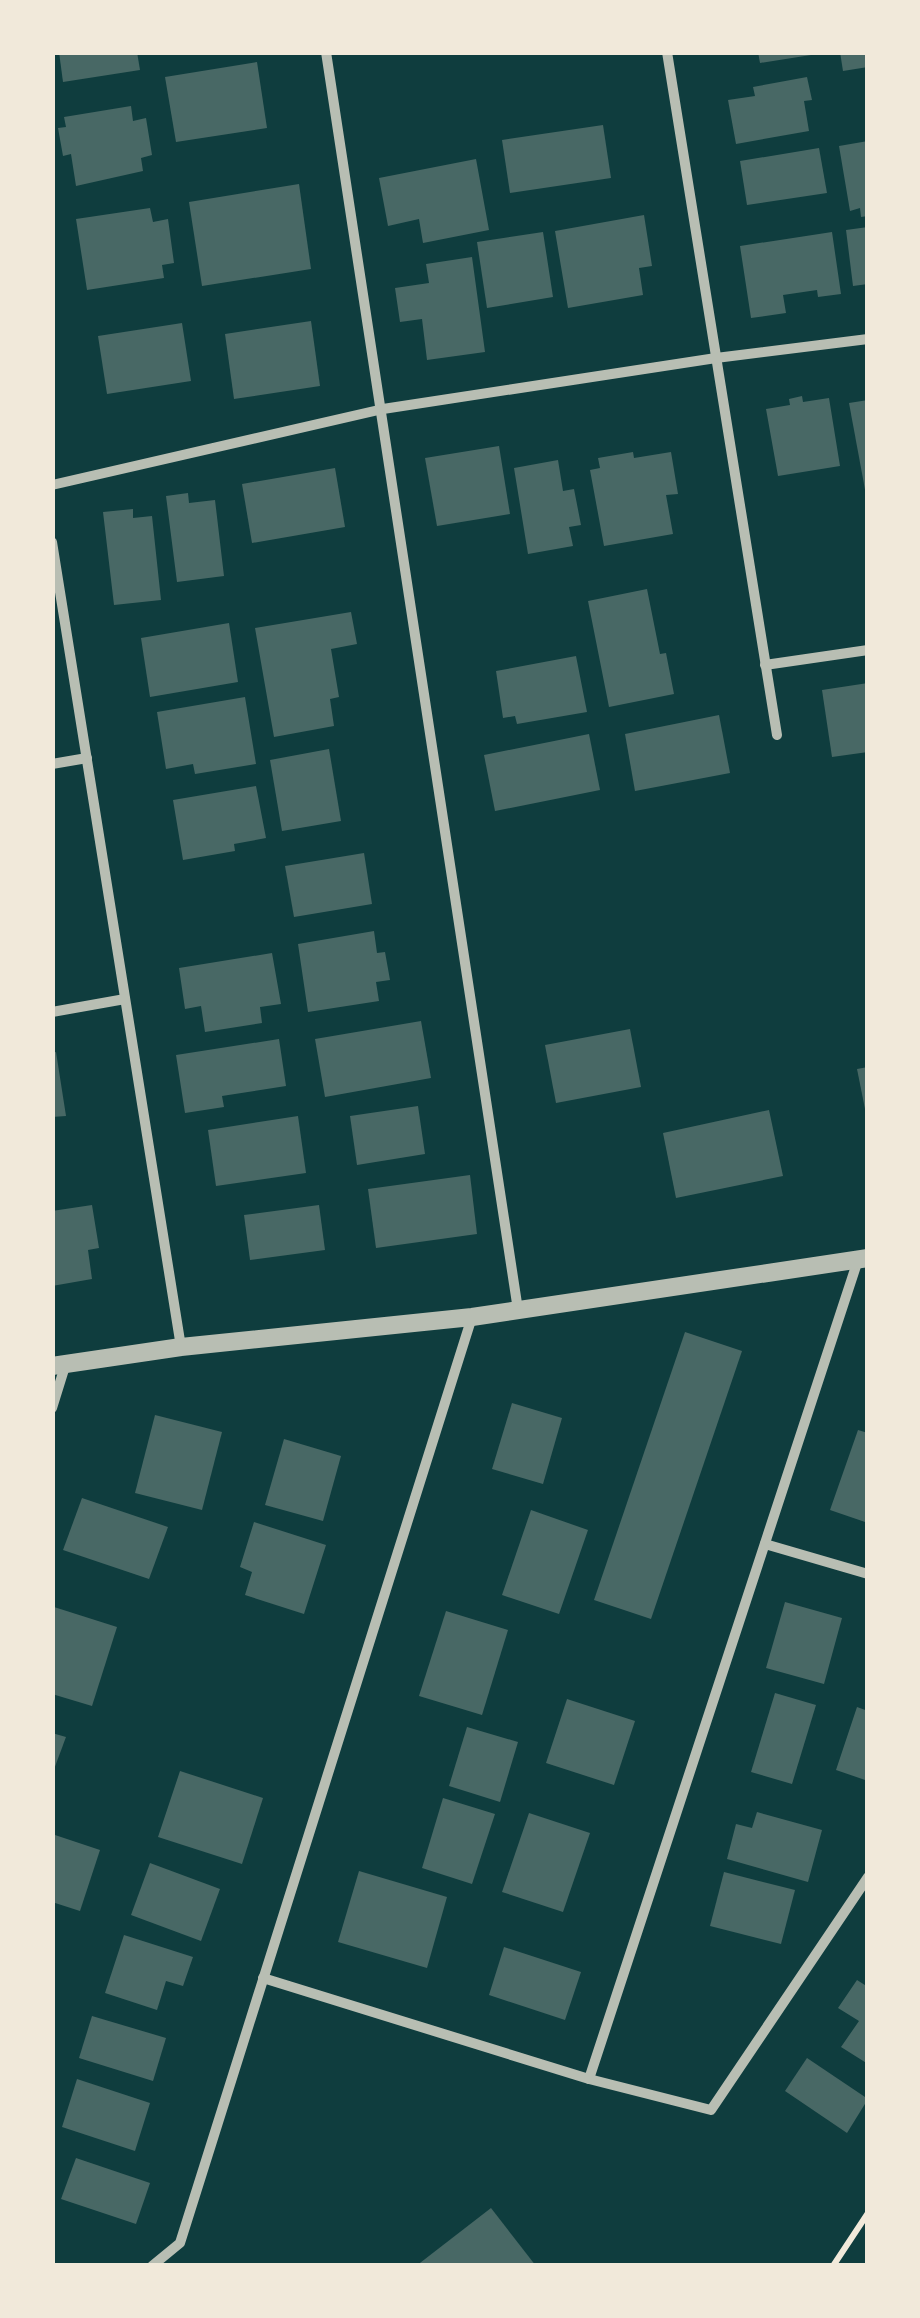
<svg xmlns="http://www.w3.org/2000/svg" width="920" height="2318" font-family="'DejaVu Sans',sans-serif">
	<style>
		.building { fill: #486865 }
		.lines { fill: none; stroke-linecap: round; stroke-linejoin: round }
		.path { stroke: #f1e9da; stroke-width: 6 }
		.minor { stroke: #b8beb3; stroke-width: 10 }
		.tertiary { stroke: #b8beb3; stroke-width: 18 }
	</style>
	<rect width="100%" height="100%" fill="#0f3d3e"/>
	<g class="building">
		<path d="M59 52H137L140 70 63 82Z"/>
		<path d="M758 52H811V55L760 63Z"/>
		<path d="M840 52H868V67L843 71Z"/>
		<path d="M257 62 267 128 176 142 165 77Z"/>
		<path d="M807 77 812 100 804 101 809 131 736 144 728 100 755 96 753 87Z"/>
		<path d="M131 106 133 121 146 118 152 155 141 158 143 171 76 186 71 154 63 156 58 128 66 127 64 117Z"/>
		<path d="M603 125 611 178 510 193 502 140Z"/>
		<path d="M868 141V216L861 217 860 208 850 211 839 146Z"/>
		<path d="M819 148 827 193 747 205 740 161Z"/>
		<path d="M476 159 489 230 423 243 419 219 388 226 379 178Z"/>
		<path d="M299 184 311 269 202 286 189 202Z"/>
		<path d="M150 208 153 222 168 219 174 263 162 265 164 278 87 290 76 219Z"/>
		<path d="M644 215 652 266 639 268 643 295 568 308 555 231Z"/>
		<path d="M868 227V284L853 286 846 230Z"/>
		<path d="M543 232 553 297 487 308 477 242Z"/>
		<path d="M832 232 841 294 818 297 817 290 783 295 786 313 751 318 740 246Z"/>
		<path d="M472 257 485 352 427 360 422 319 400 322 395 288 429 283 426 264Z"/>
		<path d="M311 321 320 386 234 399 225 334Z"/>
		<path d="M182 323 191 381 107 394 98 336Z"/>
		<path d="M802 396 803 402 829 398 840 466 778 476 766 409 790 405 789 399Z"/>
		<path d="M868 400V495H866L849 403Z"/>
		<path d="M499 446 510 514 437 526 425 458Z"/>
		<path d="M633 452 634 458 671 452 678 494 666 495 673 534 604 546 590 470 600 468 598 458Z"/>
		<path d="M558 460 563 491 574 489 581 525 569 527 573 546 528 554 514 468Z"/>
		<path d="M335 468 345 527 252 543 242 484Z"/>
		<path d="M188 493 189 503 215 500 224 576 177 582 166 496Z"/>
		<path d="M133 509V518L152 516 161 600 114 605 103 512Z"/>
		<path d="M647 589 660 654 666 653 674 694 609 707 588 601Z"/>
		<path d="M351 612 357 644 331 649 339 697 330 699 334 726 274 737 255 628Z"/>
		<path d="M229 623 238 682 150 697 141 638Z"/>
		<path d="M576 656 587 712 517 724 515 716 503 718 496 671Z"/>
		<path d="M868 683V752L832 757 822 690Z"/>
		<path d="M245 697 256 764 195 774 193 764 166 769 157 712Z"/>
		<path d="M719 715 730 773 635 791 625 734Z"/>
		<path d="M589 734 600 790 495 811 484 755Z"/>
		<path d="M329 749 341 821 282 831 270 760Z"/>
		<path d="M256 786 266 838 234 844 235 851 183 860 173 800Z"/>
		<path d="M364 853 372 904 294 917 285 866Z"/>
		<path d="M374 931 377 953 385 952 390 980 376 982 379 1001 308 1012 298 944Z"/>
		<path d="M272 953 281 1004 260 1007 262 1023 205 1032 201 1006 185 1009 179 968Z"/>
		<path d="M421 1021 431 1078 325 1097 315 1039Z"/>
		<path d="M630 1029 641 1087 556 1103 545 1045Z"/>
		<path d="M279 1039 286 1086 222 1096 224 1107 185 1113 176 1055Z"/>
		<path d="M56 1052 66 1116 52 1117V1053Z"/>
		<path d="M868 1067V1113L866 1114 857 1069Z"/>
		<path d="M418 1106 425 1154 357 1165 350 1116Z"/>
		<path d="M769 1110 783 1176 676 1198 663 1133Z"/>
		<path d="M298 1116 306 1173 216 1186 208 1130Z"/>
		<path d="M470 1175 477 1234 376 1248 368 1189Z"/>
		<path d="M92 1205 99 1248 88 1250 92 1279 52 1286V1211Z"/>
		<path d="M319 1205 325 1250 250 1260 244 1215Z"/>
		<path d="M685 1332 742 1351 651 1619 594 1600Z"/>
		<path d="M512 1403 562 1418 543 1484 492 1469Z"/>
		<path d="M155 1415 222 1432 202 1510 135 1493Z"/>
		<path d="M858 1430 868 1433V1523L830 1510Z"/>
		<path d="M284 1439 341 1456 323 1521 265 1505Z"/>
		<path d="M82 1498 168 1527 149 1579 63 1550Z"/>
		<path d="M531 1510 588 1530 559 1614 502 1595Z"/>
		<path d="M254 1522 326 1545 304 1614 245 1595 252 1572 240 1567Z"/>
		<path d="M785 1602 842 1618 824 1684 766 1668Z"/>
		<path d="M54 1607 117 1627 92 1706 52 1694Z"/>
		<path d="M446 1611 508 1630 482 1715 419 1696Z"/>
		<path d="M775 1693 816 1705 792 1784 751 1772Z"/>
		<path d="M567 1699 635 1721 614 1785 546 1763Z"/>
		<path d="M857 1707 868 1711V1781L836 1770Z"/>
		<path d="M467 1727 518 1742 500 1802 449 1786Z"/>
		<path d="M52 1733 66 1737 53 1772H52Z"/>
		<path d="M180 1771 263 1798 242 1864 158 1837Z"/>
		<path d="M443 1798 495 1814 472 1884 422 1868Z"/>
		<path d="M757 1812 822 1830 808 1882 727 1859 736 1824 752 1828Z"/>
		<path d="M529 1813 590 1833 563 1912 502 1892Z"/>
		<path d="M52 1834 100 1850 80 1911 52 1902Z"/>
		<path d="M150 1863 220 1889 201 1941 131 1915Z"/>
		<path d="M359 1871 447 1897 427 1968 338 1942Z"/>
		<path d="M724 1872 795 1890 781 1944 710 1926Z"/>
		<path d="M124 1935 193 1957 183 1986 166 1981 157 2010 105 1993Z"/>
		<path d="M504 1947 581 1972 565 2020 489 1995Z"/>
		<path d="M857 1980 868 1987V2064L841 2047 859 2021 838 2008Z"/>
		<path d="M92 2016 166 2038 153 2081 79 2058Z"/>
		<path d="M807 2058 868 2099 847 2133 785 2091Z"/>
		<path d="M77 2079 150 2103 135 2151 62 2127Z"/>
		<path d="M76 2158 150 2183 136 2224 61 2199Z"/>
		<path d="M491 2208 536 2266H416Z"/>
	</g>
	<g class="lines">
		<path class="path" d="M833 2266 868 2213"/>
		<g class="minor">
			<path d="M326 52 518 1310"/>
			<path d="M667 52 777 735"/>
			<path d="M52 485 383 409 716 358 868 339"/>
			<path d="M52 542 181 1347"/>
			<path d="M765 665 868 650"/>
			<path d="M52 764 87 758"/>
			<path d="M52 1012 125 999"/>
			<path d="M52 1408 66 1363"/>
			<path d="M765 1544 868 1574"/>
			<path d="M263 1978 589 2079 711 2110 868 1877"/>
			<path d="M589 2079 858 1260"/>
			<path d="M152 2266 180 2243 472 1317"/>
		</g>
		<path class="tertiary" d="M52 1366 181 1347 472 1317 868 1258"/>
	</g>
	<rect width="920" height="2318" fill="none" stroke="#f1e9da" stroke-width="110"/>
</svg>
